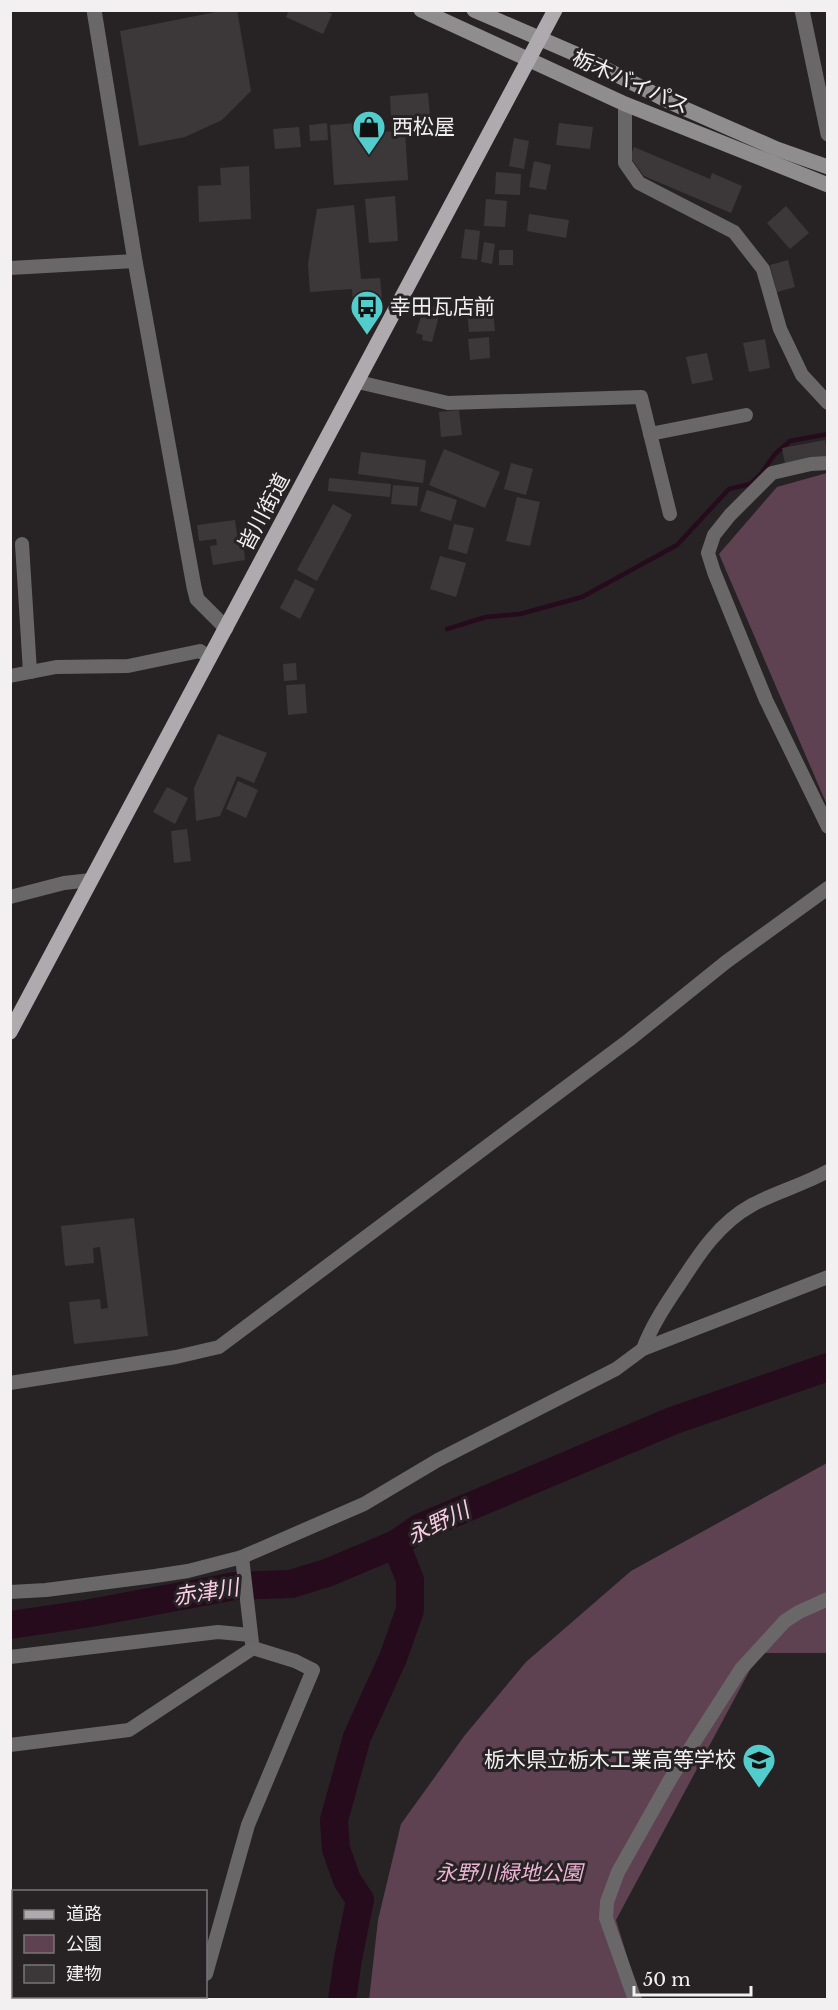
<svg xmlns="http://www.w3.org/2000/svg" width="838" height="2010" font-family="'Libre Baskerville','Noto Sans JP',serif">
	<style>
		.green { fill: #5e4252 }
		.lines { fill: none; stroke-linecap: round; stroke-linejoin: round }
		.stream { stroke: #250b1b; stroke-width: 4.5 }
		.river { stroke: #250b1b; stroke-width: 28 }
		.building { fill: #3c383a }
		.minor { stroke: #696768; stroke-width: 14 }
		.tertiary { stroke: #696768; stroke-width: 15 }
		.secondary { stroke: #908d8f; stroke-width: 15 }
		.primary { stroke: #afaaad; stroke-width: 15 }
		.labels { text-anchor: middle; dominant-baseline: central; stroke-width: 6; stroke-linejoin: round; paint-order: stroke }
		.street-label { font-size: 21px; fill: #f3f0f2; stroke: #272325 }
		.poi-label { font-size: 21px; fill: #f3f0f2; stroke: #272325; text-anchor: start }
		.park-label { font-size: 21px; font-style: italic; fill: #edb2d4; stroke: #272325 }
		.water-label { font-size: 22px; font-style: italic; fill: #fccce7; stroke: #272325 }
	</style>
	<rect width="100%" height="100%" fill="#272325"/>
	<g class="green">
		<path d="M827 473H828L827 805 719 554 777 487Z"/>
		<path d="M827 1463V1653H759L616 1920 640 1999 369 2000 378 1920 401 1824 465 1735 526 1662 631 1571Z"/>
	</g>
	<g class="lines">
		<path class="stream" d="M447 629 486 617 520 614 582 597 677 545 729 489 750 484 760 475 775 454 790 441 828 434"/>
		<g class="river">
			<path d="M10 1625 85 1614 235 1586 291 1584 327 1573 396 1544 419 1528 672 1421 828 1367"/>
			<path d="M342 2000 348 1959 360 1900 347 1880 336 1849 334 1820 357 1737 393 1658 410 1610V1580L396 1544"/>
		</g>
	</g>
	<g class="building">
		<path d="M226 10H237L251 91 222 120 185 137 139 146 120 31Z"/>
		<path d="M289 10H324L332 14 323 34 286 17Z"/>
		<path d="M428 93 430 116 391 118 390 96Z"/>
		<path d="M382 121V132L405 130 408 180 334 185 330 125Z"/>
		<path d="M327 123 328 140 310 141 309 125Z"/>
		<path d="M559 123 593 127 590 149 556 145Z"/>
		<path d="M299 127 301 147 275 149 273 129Z"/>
		<path d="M514 138 529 141 524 169 509 166Z"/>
		<path d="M634 147 710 179 712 173 742 186 731 213 644 176 630 157Z"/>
		<path d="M534 161 551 165 546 190 529 187Z"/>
		<path d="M249 166 251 219 199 222 198 186 221 185 220 168Z"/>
		<path d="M496 172 521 174 520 195 495 194Z"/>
		<path d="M395 196 398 241 369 243 365 199Z"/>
		<path d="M486 199 507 201 505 227 484 226Z"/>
		<path d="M354 205 361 279 380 278 382 298 373 299V311L354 313 352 289 310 292 308 264 317 209Z"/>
		<path d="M786 206 809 233 790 249 767 223Z"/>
		<path d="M529 214 569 220 566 238 527 231Z"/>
		<path d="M465 229 480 231 477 260 461 258Z"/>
		<path d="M484 242 495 244 492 264 481 262Z"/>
		<rect x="499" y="250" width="14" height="15"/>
		<path d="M788 260 795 287 777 292 770 265Z"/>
		<path d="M432 306 441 308 432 342 422 340 423 335 416 333 424 307 431 309Z"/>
		<path d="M493 309 495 331 469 332 467 311Z"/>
		<path d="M489 337 490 358 470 360 468 339Z"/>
		<path d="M765 339 770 368 749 372 743 343Z"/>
		<path d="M707 353 713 380 692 384 686 357Z"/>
		<path d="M459 410 462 435 441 437 439 412Z"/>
		<path d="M825 440 828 456 785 464 782 448Z"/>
		<path d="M444 449 500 472 485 508 429 485Z"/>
		<path d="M361 452 426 460 423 483 358 474Z"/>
		<path d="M511 463 533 469 526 495 504 489Z"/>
		<path d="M329 478 391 484 390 497 328 491Z"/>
		<path d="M393 485 419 487 417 506 391 504Z"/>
		<path d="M427 490 457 500 451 521 420 511Z"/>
		<path d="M517 497 540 502 530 546 506 541Z"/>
		<path d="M333 504 352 515 317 581 297 570Z"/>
		<path d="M235 520 238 541 243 540 245 560 213 565 210 546 217 545 216 539 199 541 197 525Z"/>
		<path d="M454 524 474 528 467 554 448 549Z"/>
		<path d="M440 556 466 563 456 597 430 589Z"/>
		<path d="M295 579 315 589 300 619 280 608Z"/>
		<path d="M296 663 297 680 284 681 283 664Z"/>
		<path d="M305 684 307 713 288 715 286 685Z"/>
		<path d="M218 734 267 753 254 783 237 776 220 816 196 821 194 788Z"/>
		<path d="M238 781 258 790 246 818 226 809Z"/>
		<path d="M167 787 188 798 175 824 153 812Z"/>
		<path d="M187 829 191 861 174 863 171 831Z"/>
		<path d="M134 1218 148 1336 74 1344 69 1302 100 1299 101 1309 108 1308 100 1247 93 1248 94 1263 65 1266 61 1226Z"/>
	</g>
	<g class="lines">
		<g class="minor">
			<path d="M625 104V163L639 183 734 232 763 269 780 329 802 375 828 403"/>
			<path d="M10 268 135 261"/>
			<path d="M358 382 448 403 641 397 670 514"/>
			<path d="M650 434 746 415"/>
			<path d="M828 463 811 464 772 473 730 515 714 535 708 553 714 572 766 700 828 827"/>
			<path d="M22 544 30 672"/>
			<path d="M10 676 56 667 128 666 200 651 210 658"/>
			<path d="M10 897 64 883 91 880"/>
			<path d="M643 1349C652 1325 665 1306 679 1285 699 1254 719 1223 752 1205 776 1192 803 1185 828 1171"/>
			<path d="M10 1383 176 1357 219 1347 629 1040 726 962 828 888"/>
			<path d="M242 1557 252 1643"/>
			<path d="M10 1592 46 1590 155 1576 188 1571 242 1557 364 1504 438 1460 616 1369 643 1349 828 1277"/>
			<path d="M10 1657 218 1632 250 1635"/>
			<path d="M10 1745 129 1730 253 1648 295 1661 313 1670 248 1825 206 1974"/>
			<path d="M198 2000 199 1996"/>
			<path d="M635 2000 606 1918 607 1902 618 1872 671 1778 741 1669 785 1621 799 1612 828 1599"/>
		</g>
		<g class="tertiary">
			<path d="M94 10 135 261 194 587 197 599 226 628"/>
			<path d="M802 10 828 134"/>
		</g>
		<g class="secondary">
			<path d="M421 10 625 104 828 185"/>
			<path d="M474 10 578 55 674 104 777 149 828 167"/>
		</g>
		<path class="primary" d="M10 1032 555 10"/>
	</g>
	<defs>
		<g id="shop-pin" transform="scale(1.725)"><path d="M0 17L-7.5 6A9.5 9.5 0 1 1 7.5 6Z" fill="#53cdcb" stroke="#272325"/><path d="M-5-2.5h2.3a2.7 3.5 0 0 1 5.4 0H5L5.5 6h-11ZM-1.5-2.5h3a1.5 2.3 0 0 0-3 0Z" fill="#111"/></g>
		<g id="bus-pin" transform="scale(1.725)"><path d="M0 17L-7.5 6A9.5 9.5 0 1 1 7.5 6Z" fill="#53cdcb" stroke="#272325"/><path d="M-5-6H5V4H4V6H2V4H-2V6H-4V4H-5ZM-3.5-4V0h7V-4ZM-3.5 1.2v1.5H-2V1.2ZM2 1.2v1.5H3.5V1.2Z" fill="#111"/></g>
		<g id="school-pin" transform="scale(1.725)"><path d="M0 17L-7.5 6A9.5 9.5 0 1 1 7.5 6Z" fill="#53cdcb" stroke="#272325"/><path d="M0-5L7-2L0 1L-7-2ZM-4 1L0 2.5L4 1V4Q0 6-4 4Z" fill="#111"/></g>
	</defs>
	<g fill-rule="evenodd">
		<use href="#shop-pin" x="369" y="127"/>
		<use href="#bus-pin" x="367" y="307"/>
		<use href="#school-pin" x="759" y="1760"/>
	</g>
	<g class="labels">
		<g class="street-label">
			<text transform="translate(631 82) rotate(24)">栃木バイパス</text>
			<text transform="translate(264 512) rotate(-62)">皆川街道</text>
		</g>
		<g class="poi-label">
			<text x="392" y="127">西松屋</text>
			<text x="390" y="307">幸田瓦店前</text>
			<text x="736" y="1760" text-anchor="end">栃木県立栃木工業高等学校</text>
		</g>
		<g class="park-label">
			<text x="509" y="1873">永野川緑地公園</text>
		</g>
		<g class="water-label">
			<text transform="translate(438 1523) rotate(-26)">永野川</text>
			<text transform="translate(206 1592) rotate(-9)">赤津川</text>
		</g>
	</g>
	<rect width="838" height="2010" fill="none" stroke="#f3f0f2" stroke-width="24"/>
	<rect x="12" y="1890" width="195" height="108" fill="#272325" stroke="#797577" stroke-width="1.5"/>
	<rect x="24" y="1910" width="30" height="9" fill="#afaaad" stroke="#797577" stroke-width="1.5"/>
	<text x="66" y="1920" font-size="18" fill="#f3f0f2">道路</text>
	<rect x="24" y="1935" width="30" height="18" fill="#5e4252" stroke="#797577" stroke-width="1.5"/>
	<text x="66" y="1950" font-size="18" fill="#f3f0f2">公園</text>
	<rect x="24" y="1965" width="30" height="18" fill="#3c383a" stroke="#797577" stroke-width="1.5"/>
	<text x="66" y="1980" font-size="18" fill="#f3f0f2">建物</text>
	<path d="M634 1986v9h117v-9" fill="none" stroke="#f3f0f2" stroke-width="3"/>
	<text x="643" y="1986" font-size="18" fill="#f3f0f2" stroke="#272325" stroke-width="4.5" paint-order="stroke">50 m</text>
</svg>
